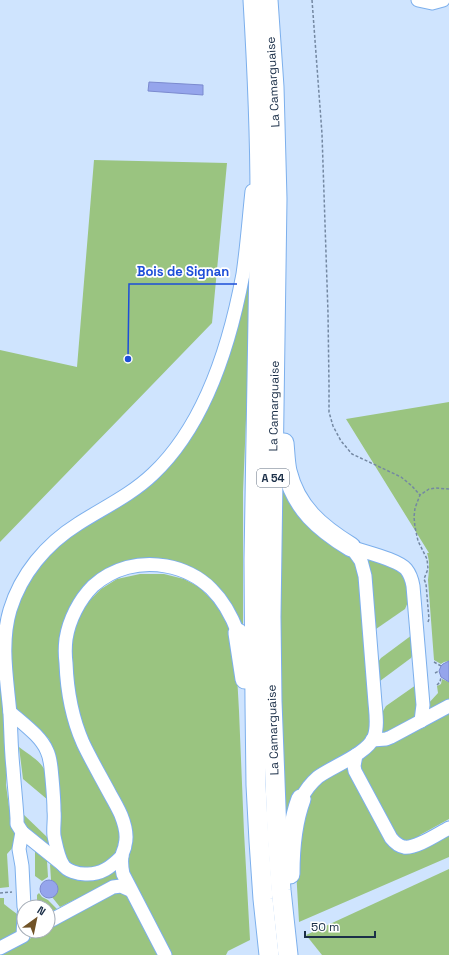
<svg xmlns="http://www.w3.org/2000/svg" width="449" height="955" font-family="'Space Grotesk',sans-serif">
	<style>
		.green { fill: #9ac480 }
		.building { fill: #95a5ec; stroke: #7b8acf }
		.lines { fill: none; stroke-linecap: round; stroke-linejoin: round }
		.minor-casing { stroke: #7cafec; stroke-width: 15 }
		.highway-casing { stroke: #7cafec; stroke-width: 21 }
		.path { stroke: #7488a2; stroke-width: 1.5; stroke-dasharray: 3 2; stroke-linecap: butt }
		.minor { stroke: #fff; stroke-width: 13 }
		.highway { stroke: #fff; stroke-width: 19 }
		.labels { text-anchor: middle; dominant-baseline: central; stroke-width: 3.5; stroke-linejoin: round; paint-order: stroke }
		.shield { fill: #fff; stroke: #5f6d7f; stroke-width: 1 }
		.shield-label { font-size: 11px; font-weight: bold; fill: #1b2f48 }
		.street-label { font-size: 12px; fill: #1b2f48; stroke: #fff }
		.leader { fill: none; stroke: #1d4ed8; stroke-width: 1.5 }
		.callout-dot { fill: #1d4ed8; stroke: #fff; stroke-width: 1.5 }
		.callout-label { font-size: 13px; text-anchor: middle; font-weight: bold; fill: #1d4ed8; stroke: #fff; stroke-width: 3.5; stroke-linejoin: round; paint-order: stroke }
	</style>
	<rect width="100%" height="100%" fill="#cfe4fe"/>
	<g class="green">
		<path d="M94 160 227 163 212 323 0 542V350L77 367Z"/>
		<path d="M249 265 250 323 243 492V632L234 609 222 592 211 581 129 561 111 567 93 579 81 593 62 681 119 828 120 838 117 851 108 862 85 872 69 865 62 852 52 748 49 739 15 707 9 659 14 610 40 562 190 436Z"/>
		<path d="M449 402V661L444 662 441 664 434 660 428 580C429 570 430 562 427 553H429L346 419Z"/>
		<path d="M282 480 359 565 372 727 366 741 317 772 286 829 282 746 280 594Z"/>
		<path d="M363 556 395 566 407 578 408 602 405 609 376 629H373Z"/>
		<path d="M140 574H164L184 579 199 587 215 603 230 628 236 657 239 711 244 832 250 940 228 951 226 955H168L126 874 129 850 93 750 84 730 78 710 71 665 72 631 85 605 101 589 117 579Z"/>
		<path d="M412 635 414 652 411 658 380 681 377 682 378 662 381 658Z"/>
		<path d="M442 679 449 682V702L425 716 427 705 438 693 437 686 441 684Z"/>
		<path d="M4 680 8 747 6 785 10 814 16 839 15 845 7 854 9 887 0 888V683Z"/>
		<path d="M416 685 418 689 415 720 382 737C380 724 378 718 386 706Z"/>
		<path d="M449 710V819L420 835 421 839 412 843 398 841 358 769 359 759 380 743Z"/>
		<path d="M19 747C28 754 41 761 45 771 48 780 47 791 48 800L23 779Z"/>
		<path d="M351 762 395 848 449 831V857L299 922 296 869 307 799C318 781 334 773 351 762Z"/>
		<path d="M22 813 48 838 53 850 27 828 23 821Z"/>
		<path d="M35 850 47 861 48 877 42 881 35 876Z"/>
		<path d="M50 864 66 875 119 867 124 884 78 902 76 899 60 907 52 897C60 893 60 884 51 880Z"/>
		<path d="M449 869V955H322L306 935Z"/>
		<path d="M126 891 161 955H0L44 931H48V929L106 898 105 894Z"/>
		<path d="M39 893 42 897 48 900 57 909 48 913V907H37V895Z"/>
		<path d="M0 898H4V904L9 908 21 917 19 932 0 945Z"/>
	</g>
	<g class="building">
		<path d="M149 82 203 85V95L148 91Z"/>
		<path d="M449 661V682L441 677 439 671 441 666 443 664Z"/>
		<circle cx="49" cy="889" r="9"/>
	</g>
	<g class="lines">
		<g class="minor-casing">
			<g id="minor">
				<path d="M418 0 432 3 443 0"/>
				<path d="M351 547C364 552 397 559 406 569 410 574 412 580 413 586L423 705 421 721"/>
				<path d="M10 712C22 723 41 736 47 751 51 759 51 769 52 778 53 789 54 800 54 811 55 819 53 828 54 836 56 845 58 857 63 865 67 871 78 874 85 874 101 875 111 867 122 856"/>
				<path d="M372 740 386 739 391 737 449 706"/>
				<path d="M356 755 354 766 355 771 391 838C395 843 399 846 404 847 416 849 439 833 449 828"/>
				<path d="M301 799C305 791 311 783 318 777 333 766 367 754 374 737 378 727 376 714 375 703L365 576 361 561 351 547"/>
				<path d="M22 832 63 865"/>
				<path d="M24 907 22 866 19 849 22 832 17 824V818C16 801 14 784 13 768 11 750 11 732 10 714 7 679 0 644 10 610 21 574 46 544 78 524 103 508 131 495 153 474 206 424 230 344 243 274 247 247 249 219 252 191"/>
				<path d="M48 922 113 887 121 886 130 890"/>
				<path d="M0 948 23 936 24 914"/>
				<path d="M165 955 123 874C122 869 121 862 122 856 122 852 125 849 125 845 128 835 125 825 121 815 118 808 114 801 110 794 101 777 91 760 83 743 72 718 67 690 66 663 65 655 65 647 66 639 69 620 79 600 93 586 113 568 140 561 166 566 204 573 225 598 238 633"/>
			</g>
		</g>
		<g class="highway-casing">
			<g id="highway">
				<path d="M253 0C257 66 260 131 260 197L254 560 255 704 256 785 259 841 263 899 269 955"/>
				<path d="M268 0 274 87 277 199 271 617 272 701 277 834 281 890 288 955"/>
				<path d="M284 443C285 452 285 462 287 471 296 508 320 528 351 547"/>
				<path d="M238 633 245 679"/>
				<path d="M290 874C290 848 292 823 301 799"/>
			</g>
		</g>
		<g class="path">
			<path d="M312 0 322 134 328 313 329 385V412L333 426 341 441 352 454 401 477 412 486 420 495"/>
			<path d="M428 622 429 619 426 584 424 579 428 569 427 559 418 541 415 527 414 517 415 508 420 495 429 489 435 488 449 489"/>
			<path d="M434 662 441 666"/>
			<path d="M435 673 439 671"/>
			<path d="M437 685 440 682 441 677"/>
			<path d="M0 893 12 892"/>
		</g>
		<use href="#minor" class="minor"/>
		<use href="#highway" class="highway"/>
	</g>
	<g class="labels">
		<rect class="shield" x="257" y="469" width="32" height="18" rx="3"/>
		<g class="shield-label">
			<text x="273" y="478">A 54</text>
		</g>
		<g class="street-label">
			<text transform="translate(273 82) rotate(-93)">La Camarguaise</text>
			<text transform="translate(274 406) rotate(-89)">La Camarguaise</text>
			<text transform="translate(273 730) rotate(-92)">La Camarguaise</text>
		</g>
	</g>
	<path class="leader" d="M128 359L129 284H237"/>
	<circle class="callout-dot" cx="128" cy="359" r="4"/>
	<g class="callout-label">
		<text x="183" y="276">Bois de Signan</text>
	</g>
	<g transform="translate(36 919) rotate(33)"><circle r="19" fill="#ffffff" stroke="#a4acb6"/>
	<path d="M0-3L7 15L0 10L-7 15Z" fill="#715327"/>
	<text y="-6" font-size="11" font-weight="bold" text-anchor="middle" fill="#1b2f48">N</text>
	</g>
	<path d="M305 931v6h70v-6" fill="none" stroke="#1b2f48" stroke-width="2"/>
	<text x="311" y="931" font-size="12" fill="#1b2f48" stroke="#ffffff" stroke-width="3" paint-order="stroke">50 m</text>
</svg>
